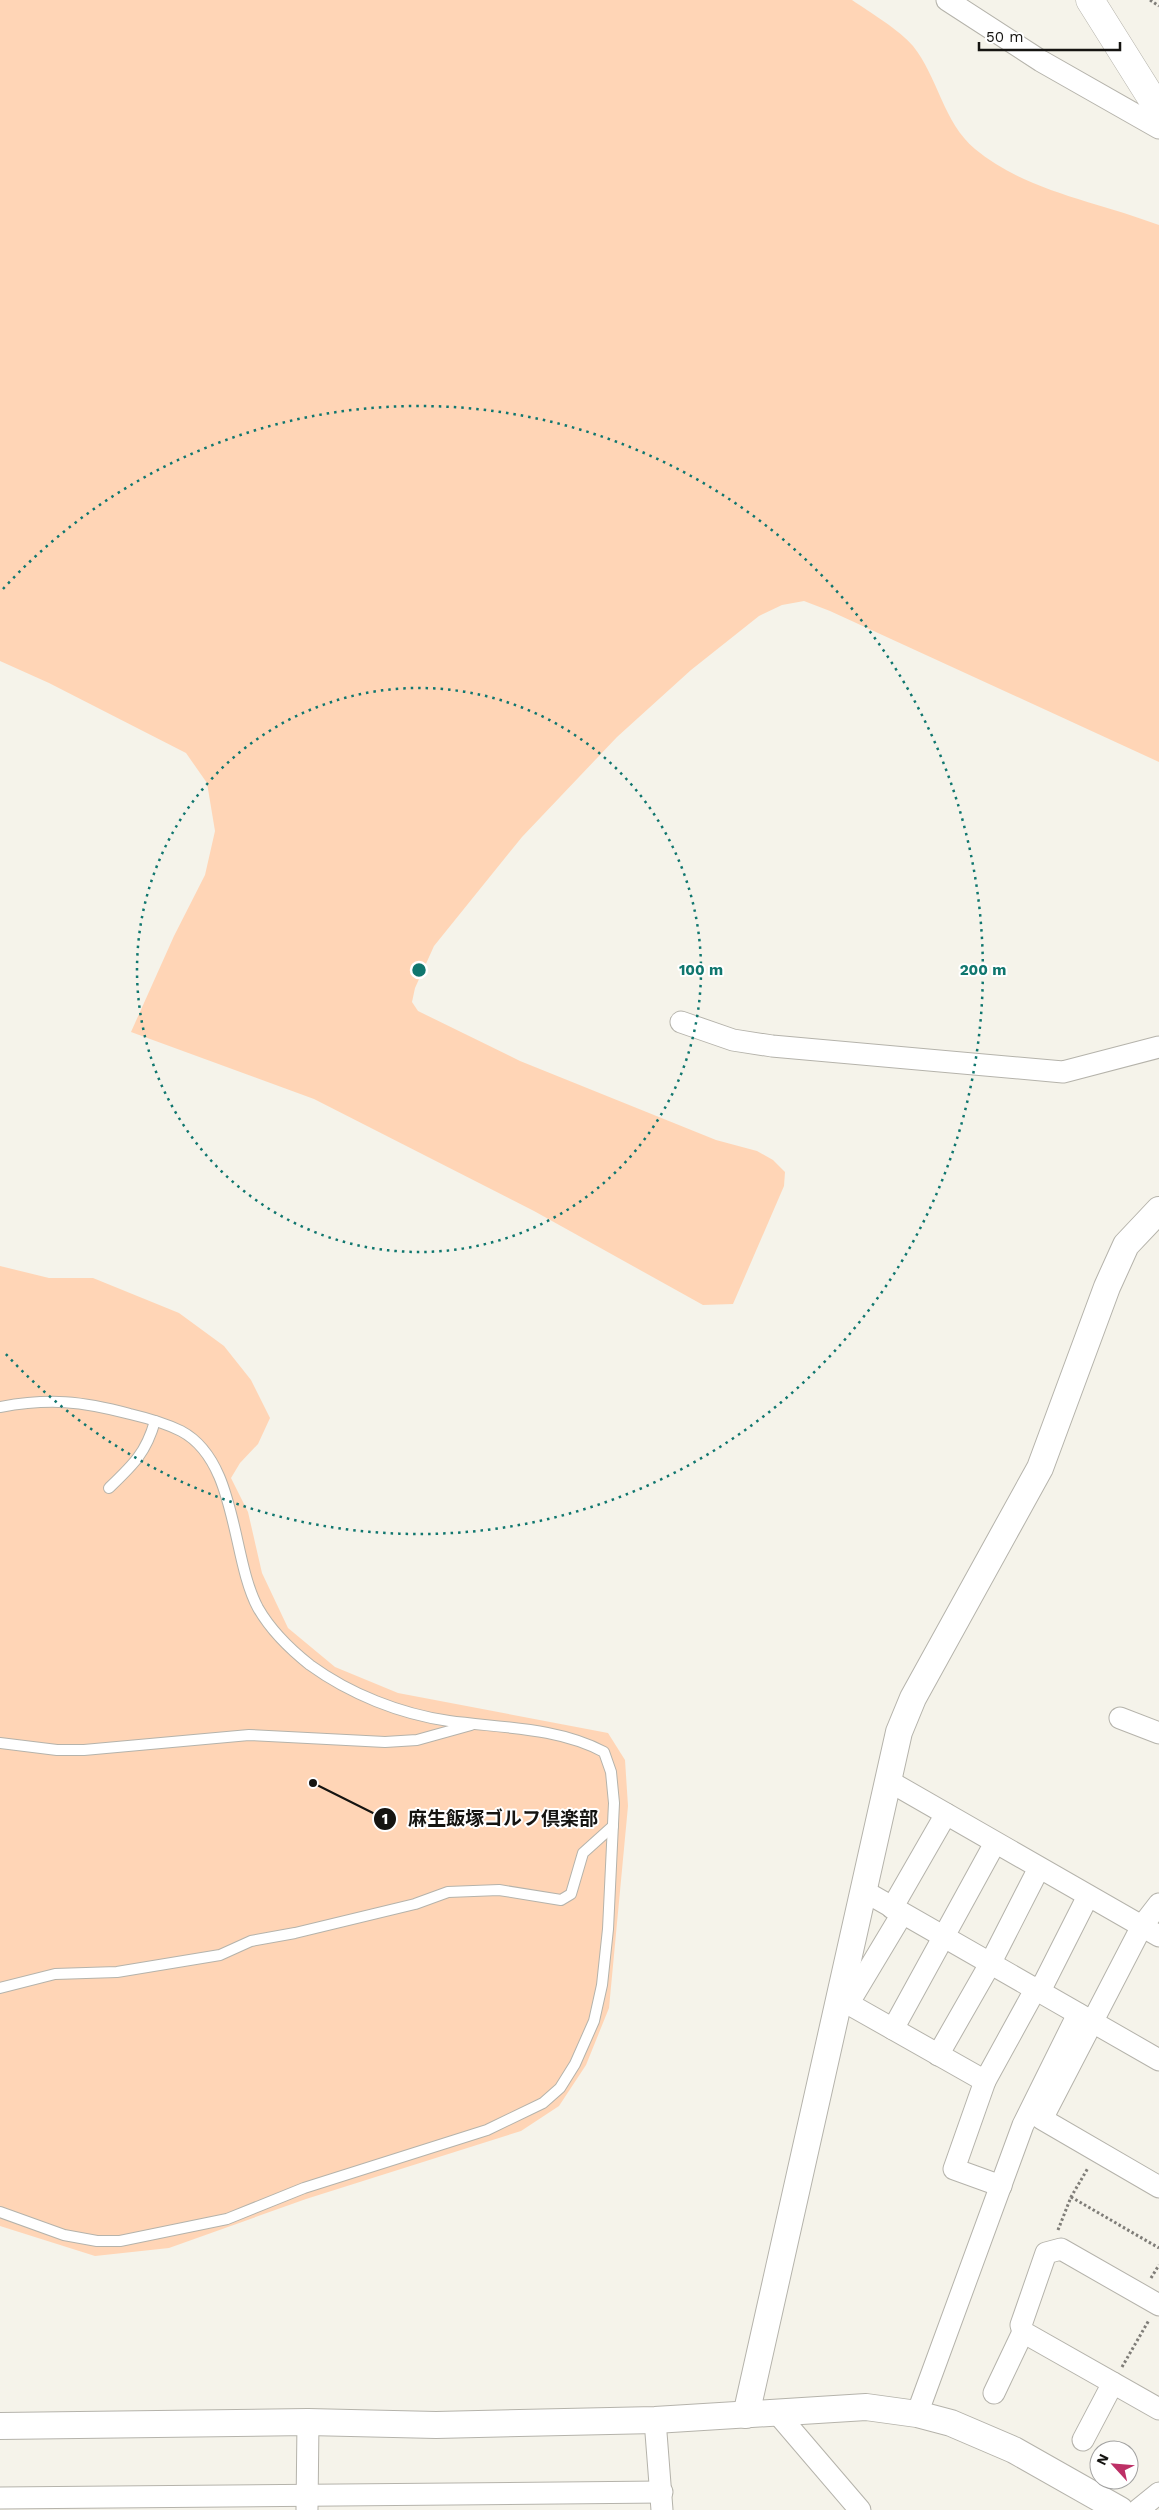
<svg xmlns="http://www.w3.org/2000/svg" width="1159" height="2510" font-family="'Work Sans','Noto Sans JP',sans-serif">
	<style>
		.green { fill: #ffd5b6 }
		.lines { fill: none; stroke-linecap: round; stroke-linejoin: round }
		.service-casing { stroke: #b5b3ab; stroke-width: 12 }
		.minor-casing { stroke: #b5b3ab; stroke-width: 23 }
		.tertiary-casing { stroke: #b5b3ab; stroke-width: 28 }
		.secondary-casing { stroke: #b5b3ab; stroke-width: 29 }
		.path { stroke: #7f7d78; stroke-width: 3; stroke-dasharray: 2.5 2.5; stroke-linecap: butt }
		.service { stroke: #fff; stroke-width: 10 }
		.minor { stroke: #fff; stroke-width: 21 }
		.tertiary { stroke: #fff; stroke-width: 26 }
		.secondary { stroke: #fff; stroke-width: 28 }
		.ring { fill: none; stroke: #0f766e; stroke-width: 2.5; stroke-dasharray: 2.5 5 }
		.centre { fill: #0f766e; stroke: #fff; stroke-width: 2.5 }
		.ring-label { font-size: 15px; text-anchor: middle; font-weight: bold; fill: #0f766e; stroke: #fff; stroke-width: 4; stroke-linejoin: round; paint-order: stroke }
		.leader { fill: none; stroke: #151411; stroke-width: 2 }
		.callout-dot { fill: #151411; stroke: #fff; stroke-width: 2 }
		.mark-label { font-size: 15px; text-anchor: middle; font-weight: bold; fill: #fff }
		.callout-label { font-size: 19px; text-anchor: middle; font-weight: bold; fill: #151411; stroke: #fff; stroke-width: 4; stroke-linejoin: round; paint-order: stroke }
	</style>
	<rect width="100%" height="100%" fill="#f5f3ea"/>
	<g class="green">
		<path d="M0 0H852C868 11 901 31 913 46 938 77 943 122 975 149 1025 191 1099 202 1159 225V762L830 611 804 601 782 605 759 616 691 670 617 737 522 837 434 946 415 988 412 1002 418 1011 520 1061 716 1140 757 1151 773 1160 785 1172 784 1186 733 1304 703 1305 534 1211 314 1099 131 1032 174 936 205 875 215 831 207 783 186 753 49 683 0 661Z"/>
		<path d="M0 1266 49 1278H93L179 1313 224 1346 251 1380 270 1418 258 1444 240 1463 231 1478 248 1512 262 1573 288 1628 335 1667 398 1693 608 1733 625 1760 628 1806 609 2008 586 2065 559 2106 521 2131 306 2199 169 2248 95 2256 0 2226Z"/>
	</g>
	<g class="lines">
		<g class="service-casing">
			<g id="service">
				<path d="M0 1407C50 1398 81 1401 130 1414 147 1418 165 1423 181 1431 238 1461 231 1558 258 1608 270 1629 291 1650 310 1665 350 1694 400 1714 449 1721 500 1728 557 1727 604 1752L611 1772 614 1803 608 1929 602 1985 594 2021 575 2064 560 2088 543 2103 487 2130 304 2188 227 2219 120 2241H97L64 2235 0 2212"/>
				<path d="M109 1488C133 1465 146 1453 155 1421"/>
				<path d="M0 1743 57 1750H84L249 1735 385 1742 417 1740 471 1725"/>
				<path d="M0 1988 55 1974 117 1972 220 1955 251 1941 295 1933 415 1904 448 1892 499 1890 561 1900 571 1894 583 1853 613 1826"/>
			</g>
		</g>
		<g class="minor-casing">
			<g id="minor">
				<path d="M947 0 1041 61 1159 128"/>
				<path d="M681 1022 733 1040 772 1046 1063 1072 1159 1047"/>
				<path d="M1120 1718 1159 1733"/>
				<path d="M887 1780 1159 1936"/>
				<path d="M864 1891 1159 2060"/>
				<path d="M1159 1904 1142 1926 1042 2119 1159 2187"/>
				<path d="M892 1908 946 1814"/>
				<path d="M840 1999 985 2081 954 2169 1001 2186"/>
				<path d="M848 2004 902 1914"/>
				<path d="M893 2029 995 1843"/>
				<path d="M938 2055 990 1964 1039 1868"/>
				<path d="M985 2081 1035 1990 1044 1983 1088 1896"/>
				<path d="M1159 2305 1061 2249 1046 2253 1021 2325 1023 2332 1159 2409"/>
				<path d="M994 2393 1023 2332"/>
				<path d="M777 2413 860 2510"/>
				<path d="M917 2414 1023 2125 1078 2014"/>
				<path d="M655 2420 662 2510"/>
				<path d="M1083 2440 1113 2383"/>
				<path d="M0 2498 662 2492"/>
				<path d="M307 2509 308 2422"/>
				<path d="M1138 2510 1159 2493"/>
			</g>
		</g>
		<g class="tertiary-casing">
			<g id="tertiary">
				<path d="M746 2415 899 1732 913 1698 1040 1468 1107 1287 1126 1245 1159 1210"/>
				<path d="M0 2426 308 2422 436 2425 655 2420 866 2407 917 2414 951 2423 1014 2450 1120 2510"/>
			</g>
		</g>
		<g class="secondary-casing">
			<path id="secondary" d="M1090 0 1159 110"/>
		</g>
		<g class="path">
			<path d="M1150 0 1159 6"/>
			<path d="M1071 2197 1159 2248"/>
			<path d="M1058 2230 1071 2197 1088 2168"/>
			<path d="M1151 2278 1159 2265"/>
			<path d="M1122 2367 1149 2320"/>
		</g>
		<use href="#service" class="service"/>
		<use href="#minor" class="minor"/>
		<use href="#tertiary" class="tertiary"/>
		<use href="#secondary" class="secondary"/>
	</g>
	<g class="ring">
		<circle cx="419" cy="970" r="282"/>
		<path d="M3 589A564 564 0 1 1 3 1351"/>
	</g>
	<circle cx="419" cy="970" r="8" class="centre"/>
	<g class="ring-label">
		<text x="701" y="975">100 m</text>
		<text x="983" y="975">200 m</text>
	</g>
	<path class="leader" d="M313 1783L385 1819"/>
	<g class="callout-dot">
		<circle cx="313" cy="1783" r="5"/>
		<circle cx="385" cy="1819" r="12"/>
	</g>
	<g class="mark-label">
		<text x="385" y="1824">1</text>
	</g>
	<g class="callout-label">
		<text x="503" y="1825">麻生飯塚ゴルフ倶楽部</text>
	</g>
	<g transform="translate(1114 2465) rotate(296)"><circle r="24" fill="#ffffff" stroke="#a1a1a0"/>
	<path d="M0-4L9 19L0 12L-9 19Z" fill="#bd3066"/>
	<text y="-8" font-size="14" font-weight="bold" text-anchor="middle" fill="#151411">N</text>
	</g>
	<path d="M979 42v8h141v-8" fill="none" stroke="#151411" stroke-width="2.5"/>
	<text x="986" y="42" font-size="15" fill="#151411" stroke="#ffffff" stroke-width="4" paint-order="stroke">50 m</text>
</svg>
